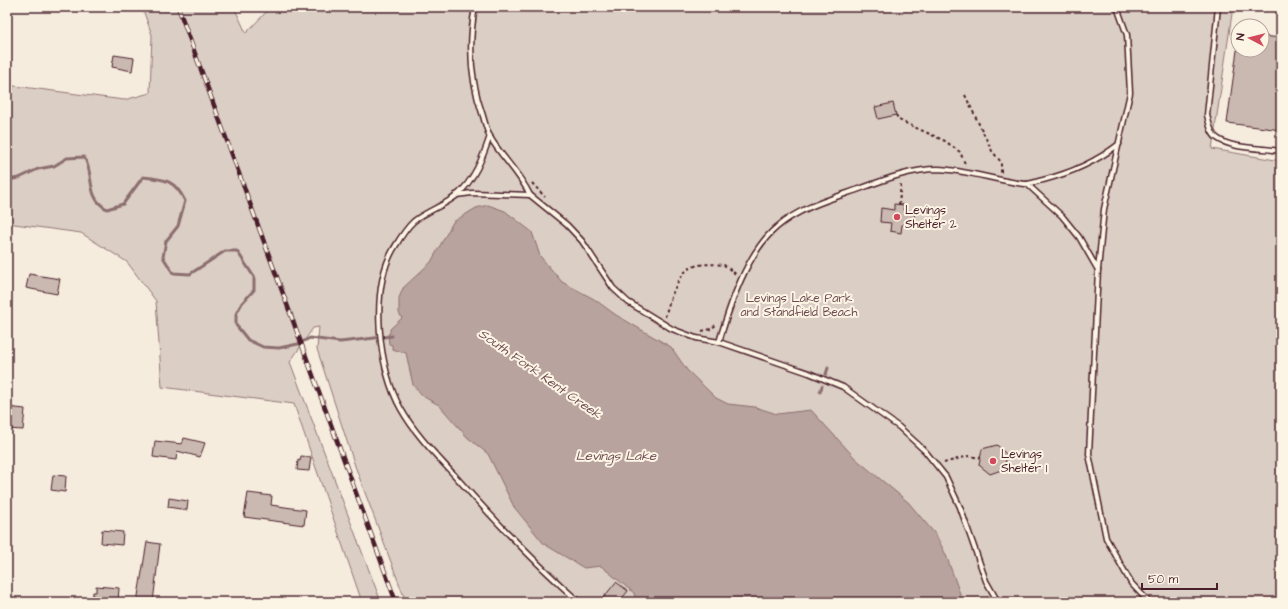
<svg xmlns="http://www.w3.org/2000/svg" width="1288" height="609" font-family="'Architects Daughter',sans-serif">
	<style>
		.green { fill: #dbcec4; stroke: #927678 }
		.water { fill: #b8a39e; stroke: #8c6e70 }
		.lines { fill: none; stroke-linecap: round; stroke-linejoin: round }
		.stream { stroke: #8c6e70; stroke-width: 3 }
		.building { fill: #cab9b1; stroke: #4a1f2b }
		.lane-casing { stroke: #4a1f2b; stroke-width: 7 }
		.path { stroke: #4a1f2b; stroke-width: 2; stroke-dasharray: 3 3; stroke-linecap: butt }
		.lane { stroke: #fcf5e5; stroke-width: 4 }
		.rail-casing { stroke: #4a1f2b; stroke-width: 4.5 }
		.rail { stroke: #fcf5e5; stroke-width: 3; stroke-dasharray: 9; stroke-linecap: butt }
		.poi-dot { fill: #d1495b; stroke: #fcf5e5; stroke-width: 1.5 }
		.labels { text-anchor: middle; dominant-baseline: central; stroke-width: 4; stroke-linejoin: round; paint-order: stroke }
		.poi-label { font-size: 12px; fill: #4a1f2b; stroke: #fcf5e5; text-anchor: start }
		.park-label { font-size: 12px; fill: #6e4b51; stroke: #fcf5e5 }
		.water-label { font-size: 13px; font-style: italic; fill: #704d53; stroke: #fcf5e5 }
	</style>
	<rect width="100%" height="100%" fill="#f5ecde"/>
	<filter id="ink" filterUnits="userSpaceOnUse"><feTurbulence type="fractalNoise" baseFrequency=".025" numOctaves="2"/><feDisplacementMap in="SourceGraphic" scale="8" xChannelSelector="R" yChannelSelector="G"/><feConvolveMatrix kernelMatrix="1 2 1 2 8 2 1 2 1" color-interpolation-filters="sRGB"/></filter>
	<g filter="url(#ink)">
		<path class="green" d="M142 7H234L246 33 271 7H1233L1212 149 1281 161V602H406L355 466 317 349 319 327 313 328 290 362 381 602H362L294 404 162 387 156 301 127 262 81 233 7 223V85L124 100 150 93 152 35Z"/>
		<path class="water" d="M488 205 505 211 532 232 540 256 562 282 594 299 616 315 671 347 687 370 716 398 728 404 755 407 777 414 811 410 856 459 908 502 936 535 946 555 963 602H636L634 593 601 566 584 568 544 544 514 507 488 454 467 437 439 405 424 397 413 385 406 353 392 349V345L389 344 388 334 390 333V329L402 318 399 313V298L403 288 431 262 453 222 476 208Z"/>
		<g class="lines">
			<g class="stream">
				<path d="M7 180 19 178 38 169 54 166 67 158 84 157C95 174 85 197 107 209L123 204 143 177C165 179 175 180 185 201L178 226 166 241 163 257 173 273 190 274 225 251H237L254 277V290L242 303 236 314V325L248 340 263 347 279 348 298 344 310 338 340 342 392 336"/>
				<path d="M826 374 828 368"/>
				<path d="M820 392 822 386"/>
			</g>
		</g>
		<g class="building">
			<path d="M1262 36 1281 38V130L1227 123 1237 50H1262Z"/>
			<path d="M114 55 134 58 132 71 112 67Z"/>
			<path d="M893 103 896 115 878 119 875 107Z"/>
			<path d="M894 204 904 205 903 210 915 212 913 226 902 225 901 233 890 231 891 223 880 222 881 208 894 210Z"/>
			<path d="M29 274 60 279 57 294 26 288Z"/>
			<path d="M7 407 25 409 23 430 7 429Z"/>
			<path d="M184 438 205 443 200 457 177 451 176 460 153 457 155 441 182 444Z"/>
			<path d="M997 445 1007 455 1004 469 990 474 979 465 982 449Z"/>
			<path d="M301 456 311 457 309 471 297 470 298 460 300 461Z"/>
			<path d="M53 475 66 476 65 492 51 490Z"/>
			<path d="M248 493 272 496 271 505 306 510 304 525 244 517Z"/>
			<path d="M169 498 188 501 187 510 168 507Z"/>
			<path d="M102 530 123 532 122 545 101 543Z"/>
			<path d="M147 542 160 544 153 602H137Z"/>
			<path d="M616 582 628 591 619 602H600Z"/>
			<path d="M96 586 119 588 118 602H92L93 592H96Z"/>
		</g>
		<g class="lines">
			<g class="lane-casing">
				<g id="lane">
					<path d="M475 7C468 45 470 80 483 116 485 123 487 131 490 137 502 158 519 172 530 195"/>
					<path d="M1117 7 1127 35 1130 93 1104 209 1098 270 1089 454 1106 538 1131 583 1149 602"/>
					<path d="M1218 7 1207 115C1209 122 1210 133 1217 138 1231 149 1263 148 1281 151"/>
					<path d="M490 136C483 157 474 181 456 196 443 206 427 211 414 221 405 229 399 240 393 250 370 291 378 369 401 409 415 434 436 455 456 477 495 521 535 563 579 602"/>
					<path d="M1027 184 1062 216 1079 237 1098 270"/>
					<path d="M456 195 472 193 530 195 567 225 582 241 613 288 628 302 672 329 696 338 719 342 809 373 843 387 899 427 925 451 946 477 960 507 986 581 998 602"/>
					<path d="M719 342C730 305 747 252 777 227 800 207 834 198 862 188 886 179 912 169 938 169 968 170 996 181 1025 184 1031 184 1037 181 1043 180 1071 173 1096 162 1119 144"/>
				</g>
			</g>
			<g class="path">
				<path d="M965 95 992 151 1001 162V174"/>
				<path d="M896 115 899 120 945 141 960 152 966 166"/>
				<path d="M532 183 545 197"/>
				<path d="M899 205 901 182"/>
				<path d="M665 317C669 302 675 283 685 272 694 262 713 264 724 265L737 275"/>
				<path d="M702 331 711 329 717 324"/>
				<path d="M944 463 968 456 981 458"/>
			</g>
			<use href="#lane" class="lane"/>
			<g class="rail-casing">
				<path id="rail" d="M178 7 396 602"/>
			</g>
			<use href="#rail" class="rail"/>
		</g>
	</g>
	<g class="poi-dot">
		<circle cx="897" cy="217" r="4"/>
		<circle cx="993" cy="461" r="4"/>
	</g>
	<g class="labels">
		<g class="poi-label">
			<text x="905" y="210">Levings<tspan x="905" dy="14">Shelter 2</tspan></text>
			<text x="1001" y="454">Levings<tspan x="1001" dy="14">Shelter 1</tspan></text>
		</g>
		<g class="park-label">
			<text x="799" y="298">Levings Lake Park<tspan x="799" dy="14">and Standfield Beach</tspan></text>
		</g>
		<g class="water-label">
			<text transform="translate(540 374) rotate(35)">South Fork Kent Creek</text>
			<text x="616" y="456">Levings Lake</text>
		</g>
	</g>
	<rect width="1288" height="609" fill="none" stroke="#fcf5e5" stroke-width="24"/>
	<rect x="12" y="12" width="1264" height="585" fill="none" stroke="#4a1f2b" stroke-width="1.5" filter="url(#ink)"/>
	<g transform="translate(1250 38) rotate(277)"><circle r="19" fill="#fcf5e5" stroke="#b59f9b"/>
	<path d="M0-3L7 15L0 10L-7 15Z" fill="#d1495b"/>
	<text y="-6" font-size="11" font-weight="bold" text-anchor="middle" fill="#4a1f2b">N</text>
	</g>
	<path d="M1142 583v6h75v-6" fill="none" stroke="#4a1f2b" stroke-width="2"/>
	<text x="1148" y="583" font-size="12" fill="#4a1f2b" stroke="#fcf5e5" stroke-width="3" paint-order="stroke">50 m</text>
</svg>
